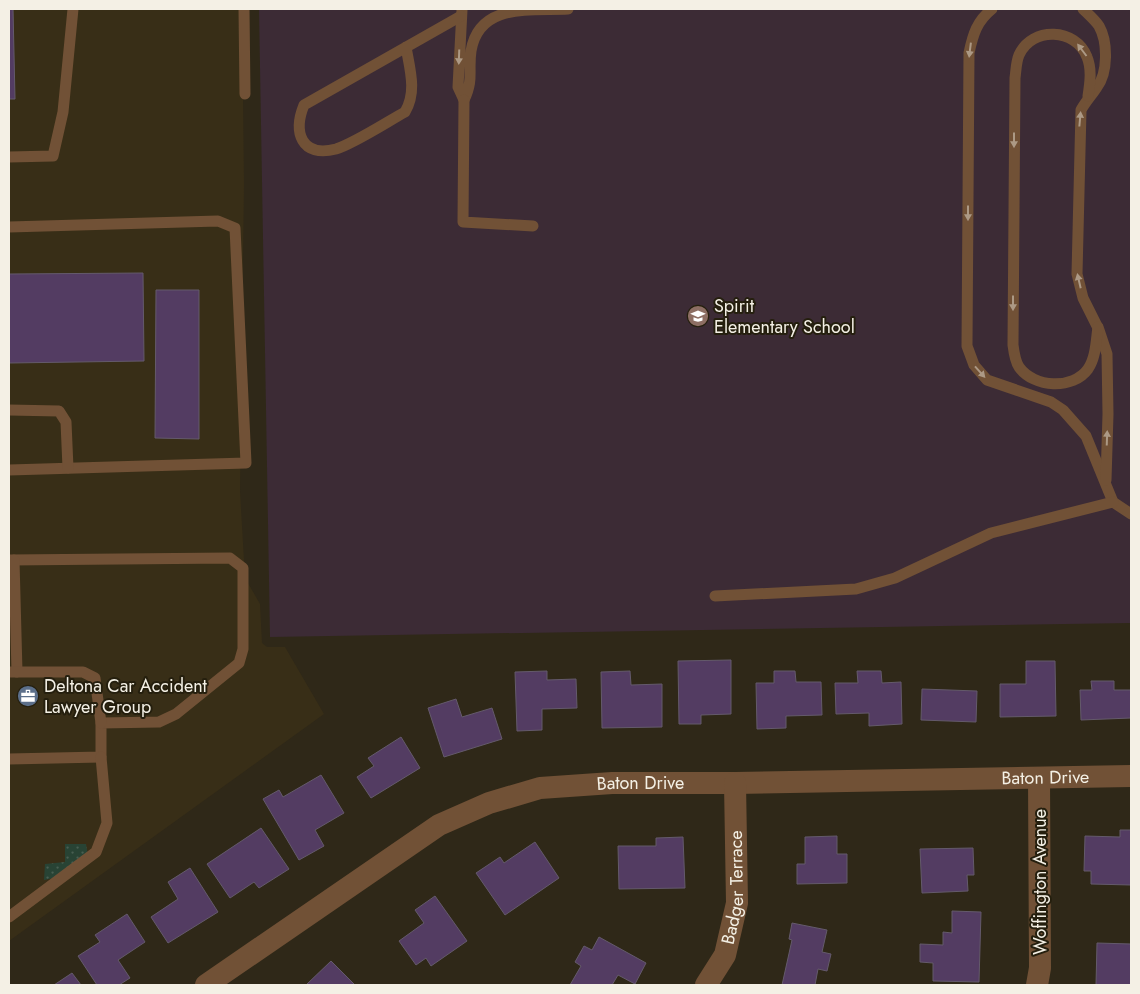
<svg xmlns="http://www.w3.org/2000/svg" width="1140" height="994" font-family="Jost,sans-serif">
	<style>
		.built { fill: #382e17 }
		.education { fill: #3c2b35 }
		.grass { fill: url(#grass-dots) }
		.building { fill: #533c62; stroke: #645a6b }
		.lines { fill: none; stroke-linecap: round; stroke-linejoin: round }
		.lane { stroke: #715136; stroke-width: 11 }
		.street { stroke: #715136; stroke-width: 22 }
		.oneway { fill: #ac9985 }
		.labels { text-anchor: middle; dominant-baseline: central; stroke-width: 4; stroke-linejoin: round; paint-order: stroke }
		.poi-label { font-size: 18px; fill: #f4f0e5; stroke: #251f0e; text-anchor: start }
		.street-label { font-size: 18px; fill: #f4f0e5; stroke: #251f0e }
	</style>
	<defs>
		<pattern id="grass-dots" width="8" height="8" patternUnits="userSpaceOnUse" patternTransform="scale(1.25)"><rect width="8" height="8" fill="#284334"/><path d="M2 2h.1M6 6h.1" fill="none" stroke="#485e51" stroke-width="1.8" stroke-linecap="round"/></pattern>
	</defs>
	<rect width="100%" height="100%" fill="#2f2818"/>
	<path class="built" d="M9 9H242L244 184 240 491 245 578 260 604 262 643 267 647H285L324 714 9 941Z"/>
	<path class="education" d="M259 9H1131V623L270 637Z"/>
	<path class="grass" d="M65 844H86L88 856 59 877 44 880 45 864 65 862Z"/>
	<g class="building">
		<path d="M9 9H13L15 99H9Z"/>
		<path d="M143 273 144 361 9 363V274Z"/>
		<path d="M156 290H199V439L155 438Z"/>
		<path d="M731 660V714L701 715V724H679L678 661Z"/>
		<path d="M1026 661H1055L1056 716 1000 717V684H1026Z"/>
		<path d="M547 671V680L576 679 577 708 542 709V730L517 731 515 672Z"/>
		<path d="M630 671 631 685 662 684V727L602 728 601 672Z"/>
		<path d="M774 671H795L796 682H821L822 715 786 716V728L757 729 756 683H774Z"/>
		<path d="M857 671H881L882 683 901 682 902 724 869 726V713L836 714 835 683H858Z"/>
		<path d="M1091 681H1114V690H1131V718L1081 720 1080 690H1092Z"/>
		<path d="M922 689 977 691 976 722 921 720Z"/>
		<path d="M456 699 462 717 492 708 502 739 444 757 428 708Z"/>
		<path d="M401 737 420 768 371 798 357 777 374 766 368 758Z"/>
		<path d="M321 775 344 813 315 830 324 846 299 860 263 799 279 790 283 797Z"/>
		<path d="M261 828 289 869 259 888 254 882 230 898 207 864Z"/>
		<path d="M1120 830H1131V885L1091 884V871H1084L1085 836 1120 837Z"/>
		<path d="M837 836V854H847V883L797 884V864H805V837Z"/>
		<path d="M683 837 685 888 619 889 618 846H656V838Z"/>
		<path d="M535 842 559 878 505 915 476 873 500 857 504 863Z"/>
		<path d="M973 848 974 875H967L968 891 922 893 920 849Z"/>
		<path d="M190 868 218 912 168 943 151 917 178 899 168 882Z"/>
		<path d="M435 896 467 941 431 966 426 958 416 965 399 941 424 923 415 910Z"/>
		<path d="M952 911 981 912 979 982 933 981V963L920 962V944L943 945V932L952 933Z"/>
		<path d="M127 914 145 942 118 960 130 978 119 985H97L78 956 100 942 95 935Z"/>
		<path d="M792 923 827 930 822 952 831 954 827 971 818 969 815 985H782L792 940 789 939Z"/>
		<path d="M599 937 646 963 635 984 618 975 612 985H570L581 966 575 962 584 946 592 950Z"/>
		<path d="M1097 943 1131 944V985H1096Z"/>
		<path d="M331 961 355 985H306Z"/>
		<path d="M72 973 81 985H54Z"/>
	</g>
	<g class="lines">
		<g class="lane">
			<path d="M244 9 245 94"/>
			<path d="M992 9C977 21 973 34 969 53L967 346 974 365 987 380 1051 402 1063 410 1086 436 1113 502 1131 514"/>
			<path d="M1083 9C1088 14 1095 20 1099 26 1108 42 1108 73 1097 87 1092 95 1086 101 1081 110L1077 274 1083 298 1099 330 1107 354 1108 414 1106 480"/>
			<path d="M462 10 458 87 464 100C474 79 468 71 471 51 479 2 532 11 568 9"/>
			<path d="M406 47C410 70 417 92 405 112 387 122 353 144 336 149 301 158 293 132 304 105L461 16"/>
			<path d="M1088 96C1090 83 1092 69 1087 57 1076 28 1032 26 1019 55 1016 62 1016 71 1015 78L1013 345C1014 353 1015 361 1019 367 1034 388 1073 390 1088 369 1096 357 1096 341 1098 327"/>
			<path d="M464 100 463 222 533 226"/>
			<path d="M9 157 53 156 63 112 73 9"/>
			<path d="M9 227 218 221 235 228 246 463 9 470"/>
			<path d="M9 410 59 411 66 422 68 468"/>
			<path d="M9 560 230 558 243 568V649L239 663 176 714 159 722 101 723V757L9 759"/>
			<path d="M14 560 17 672"/>
			<path d="M715 596 856 589 895 578 991 533 1113 502"/>
			<path d="M9 672H83L95 678 101 723"/>
			<path d="M9 917 96 852 107 823 101 757"/>
		</g>
		<g class="street">
			<path id="s1" d="M206 985 439 825 489 803 540 788 612 783H735L1131 776"/>
			<path id="s2" d="M706 985 725 955 737 903 735 783"/>
			<path d="M1037 985 1040 968 1039 778"/>
		</g>
	</g>
	<defs><path id="oneway-solid" d="M-6-.8H1V-3.2L6.5 0L1 3.2V.8H-6Z" transform="scale(1.25)"/></defs>
	<g class="oneway">
		<use href="#oneway-solid" transform="translate(970 50) rotate(97)"/>
		<use href="#oneway-solid" transform="translate(1082 50) rotate(-127)"/>
		<use href="#oneway-solid" transform="translate(459 57) rotate(92)"/>
		<use href="#oneway-solid" transform="translate(1080 119) rotate(-85)"/>
		<use href="#oneway-solid" transform="translate(1014 140) rotate(90)"/>
		<use href="#oneway-solid" transform="translate(968 213) rotate(90)"/>
		<use href="#oneway-solid" transform="translate(1079 281) rotate(-103)"/>
		<use href="#oneway-solid" transform="translate(1013 303) rotate(90)"/>
		<use href="#oneway-solid" transform="translate(980 372) rotate(48)"/>
		<use href="#oneway-solid" transform="translate(1107 438) rotate(-88)"/>
	</g>
	<defs>
		<g id="school-disc" transform="scale(1.125)"><circle r="9.5" fill="#8d6e63" stroke="#251f0e"/><path d="M0-5L7-2L0 1L-7-2ZM-4 1L0 2.5L4 1V4Q0 6-4 4Z" fill="#fff"/></g>
		<g id="office-disc" transform="scale(1.125)"><circle r="9.5" fill="#5c6f8a" stroke="#251f0e"/><path d="M-6-3h4V-5.5h4V-3h4V5H-6ZM-1-4.5V-3h2v-1.5ZM-6 0V1H6V0Z" fill="#fff"/></g>
	</defs>
	<g fill-rule="evenodd">
		<use href="#school-disc" x="698" y="316"/>
		<use href="#office-disc" x="28" y="696"/>
	</g>
	<g class="labels">
		<g class="poi-label">
			<text x="714" y="306">Spirit<tspan x="714" dy="21">Elementary School</tspan></text>
			<text x="44" y="686">Deltona Car Accident<tspan x="44" dy="21">Lawyer Group</tspan></text>
		</g>
		<g class="street-label">
			<text stroke="none"><textPath href="#s1" startOffset="896">Baton Drive</textPath></text>
			<text stroke="none"><textPath href="#s1" startOffset="491">Baton Drive</textPath></text>
			<text transform="translate(1040 882) rotate(-90)">Woffington Avenue</text>
			<text stroke="none"><textPath href="#s2" startOffset="104">Badger Terrace</textPath></text>
		</g>
	</g>
	<rect width="1140" height="994" fill="none" stroke="#f4f0e5" stroke-width="20"/>
</svg>
